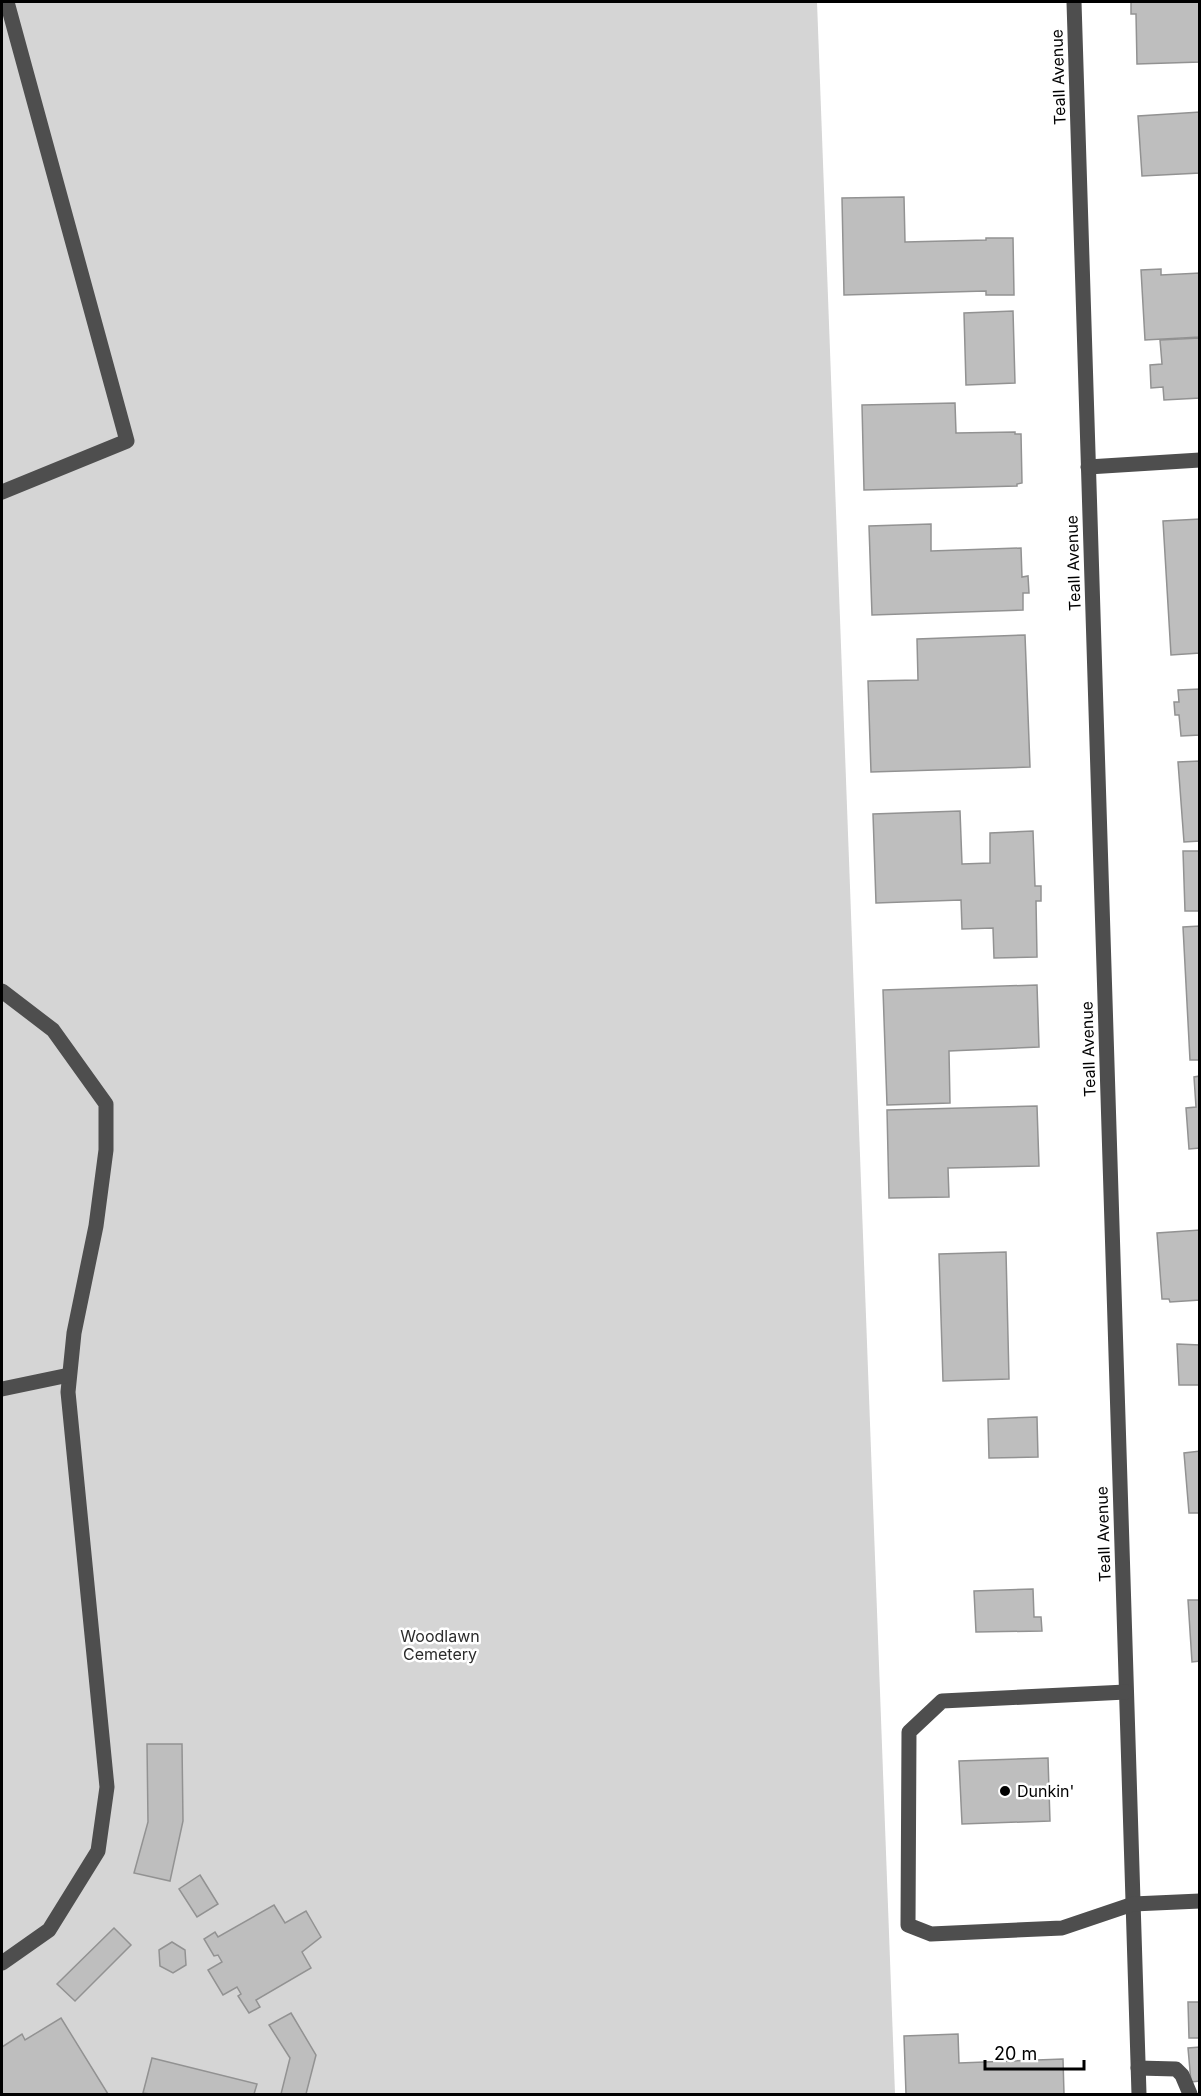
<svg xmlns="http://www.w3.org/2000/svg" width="1201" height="2096" font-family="Inter,sans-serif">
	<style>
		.green { fill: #d5d5d5 }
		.building { fill: #bebebe; stroke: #929292; stroke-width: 1.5 }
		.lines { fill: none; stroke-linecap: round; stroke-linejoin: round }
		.minor { stroke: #4e4e4e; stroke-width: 15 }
		.poi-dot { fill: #000; stroke: #fff; stroke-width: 2 }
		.labels { text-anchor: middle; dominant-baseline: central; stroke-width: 5; stroke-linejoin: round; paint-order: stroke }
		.street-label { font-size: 16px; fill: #000; stroke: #fff }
		.park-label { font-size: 16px; fill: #2c2c2c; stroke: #fff }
		.poi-label { font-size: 16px; fill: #000; stroke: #fff; text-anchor: start }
	</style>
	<rect width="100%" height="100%" fill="#fff"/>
	<path class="green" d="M2 2H817L895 2094H2Z"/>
	<g class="building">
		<path d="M1131 2H1200V62L1137 64 1136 14H1131Z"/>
		<path d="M1200 112V173L1142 176 1138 116Z"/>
		<path d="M904 197 905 242 986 240V238H1013L1014 295H986V291L844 295 842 198Z"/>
		<path d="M1161 269V275L1200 273V337L1145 340 1141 270Z"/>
		<path d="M1013 311 1015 383 966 385 964 313Z"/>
		<path d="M1200 338V398L1164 400 1163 387 1151 388 1150 365 1162 364 1160 340Z"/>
		<path d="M955 403 956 433 1015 432V434H1021L1022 483 1017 484V486L864 490 862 405Z"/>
		<path d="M1200 519V653L1171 655 1163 521Z"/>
		<path d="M931 524V551L1021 548 1022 577 1028 576 1029 593H1023V610L872 615 869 526Z"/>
		<path d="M1025 635 1030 767 871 772 868 681 918 680 917 639Z"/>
		<path d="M1200 689V735L1181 736 1179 715H1175L1174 702H1179L1178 690Z"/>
		<path d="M1200 761V841L1184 842 1178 762Z"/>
		<path d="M960 811 962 864 990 863V833L1033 831 1035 886H1041V901H1036L1037 957 994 958 993 928 962 929 961 900 876 903 873 814Z"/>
		<path d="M1183 851H1200V911H1185Z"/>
		<path d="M1200 926V1060H1190L1183 927Z"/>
		<path d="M1037 985 1039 1047 949 1051 950 1103 887 1105 883 990Z"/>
		<path d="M1200 1076V1148L1189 1149 1186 1108 1196 1107 1194 1077Z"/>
		<path d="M1037 1106 1039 1166 948 1168 949 1197 889 1198 887 1110Z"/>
		<path d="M1200 1230V1300L1170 1302 1169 1299H1162L1157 1233Z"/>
		<path d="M1006 1252 1009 1379 943 1381 939 1254Z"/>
		<path d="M1177 1344 1200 1345V1385H1179Z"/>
		<path d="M1037 1417 1038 1457 989 1458 988 1419Z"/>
		<path d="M1200 1451V1513H1189L1184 1453Z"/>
		<path d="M1033 1589 1034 1617H1041L1042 1631 976 1632 974 1591Z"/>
		<path d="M1188 1600H1200V1661L1192 1662Z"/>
		<path d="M147 1744H182L183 1821 170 1881 134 1873 148 1822Z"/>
		<path d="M1048 1758 1050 1821 962 1824 959 1761Z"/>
		<path d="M200 1875 218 1904 197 1917 179 1889Z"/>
		<path d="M274 1905 285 1923 306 1911 321 1937 302 1952 311 1968 256 2000 260 2007 249 2013 238 1996 241 1994 237 1987 223 1995 208 1970 222 1962 218 1955 214 1956 204 1939 215 1932 218 1937Z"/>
		<path d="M114 1928 131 1945 75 2001 57 1984Z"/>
		<path d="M172 1942 185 1950 186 1965 173 1973 160 1966 159 1950Z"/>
		<path d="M1188 2002H1200V2038H1189Z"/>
		<path d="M291 2013 316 2055 306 2094H281L290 2058 269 2025Z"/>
		<path d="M61 2018 108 2094H2V2047L22 2034 25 2040Z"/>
		<path d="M958 2034 959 2063 1063 2059 1064 2094H906L904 2036Z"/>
		<path d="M1200 2047V2081L1191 2082 1188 2048Z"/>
		<path d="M152 2058 257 2084 254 2094H150L143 2093Z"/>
	</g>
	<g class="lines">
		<g class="minor">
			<path d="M1074 2 1139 2094"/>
			<path d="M1088 467 1200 460"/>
			<path d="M2 492 127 441 7 2"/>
			<path d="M2 991 53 1030 106 1104V1150L96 1226 74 1333 68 1392 107 1787 98 1851 49 1930 2 1963"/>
			<path d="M2 1389 69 1375"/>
			<path d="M1126 1692 942 1701 909 1732 908 1925 931 1934 1062 1928 1133 1904 1200 1901"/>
			<path d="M1138 2068 1176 2069 1182 2075 1190 2094"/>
		</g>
	</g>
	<circle class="poi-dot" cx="1005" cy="1791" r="6"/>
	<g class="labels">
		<g class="street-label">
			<text transform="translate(1058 77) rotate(-92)">Teall Avenue</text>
			<text transform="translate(1073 563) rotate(-92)">Teall Avenue</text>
			<text transform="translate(1088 1049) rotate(-92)">Teall Avenue</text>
			<text transform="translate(1103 1534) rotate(-92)">Teall Avenue</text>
		</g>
		<g class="park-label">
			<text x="440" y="1636">Woodlawn<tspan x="440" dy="18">Cemetery</tspan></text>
		</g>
		<g class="poi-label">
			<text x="1017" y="1791">Dunkin'</text>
		</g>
	</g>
	<rect width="1201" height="2096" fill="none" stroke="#000000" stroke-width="6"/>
	<path d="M985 2060v9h99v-9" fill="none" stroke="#000000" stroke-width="3"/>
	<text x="994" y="2060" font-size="18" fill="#000000" stroke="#ffffff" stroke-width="4.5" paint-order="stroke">20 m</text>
</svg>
